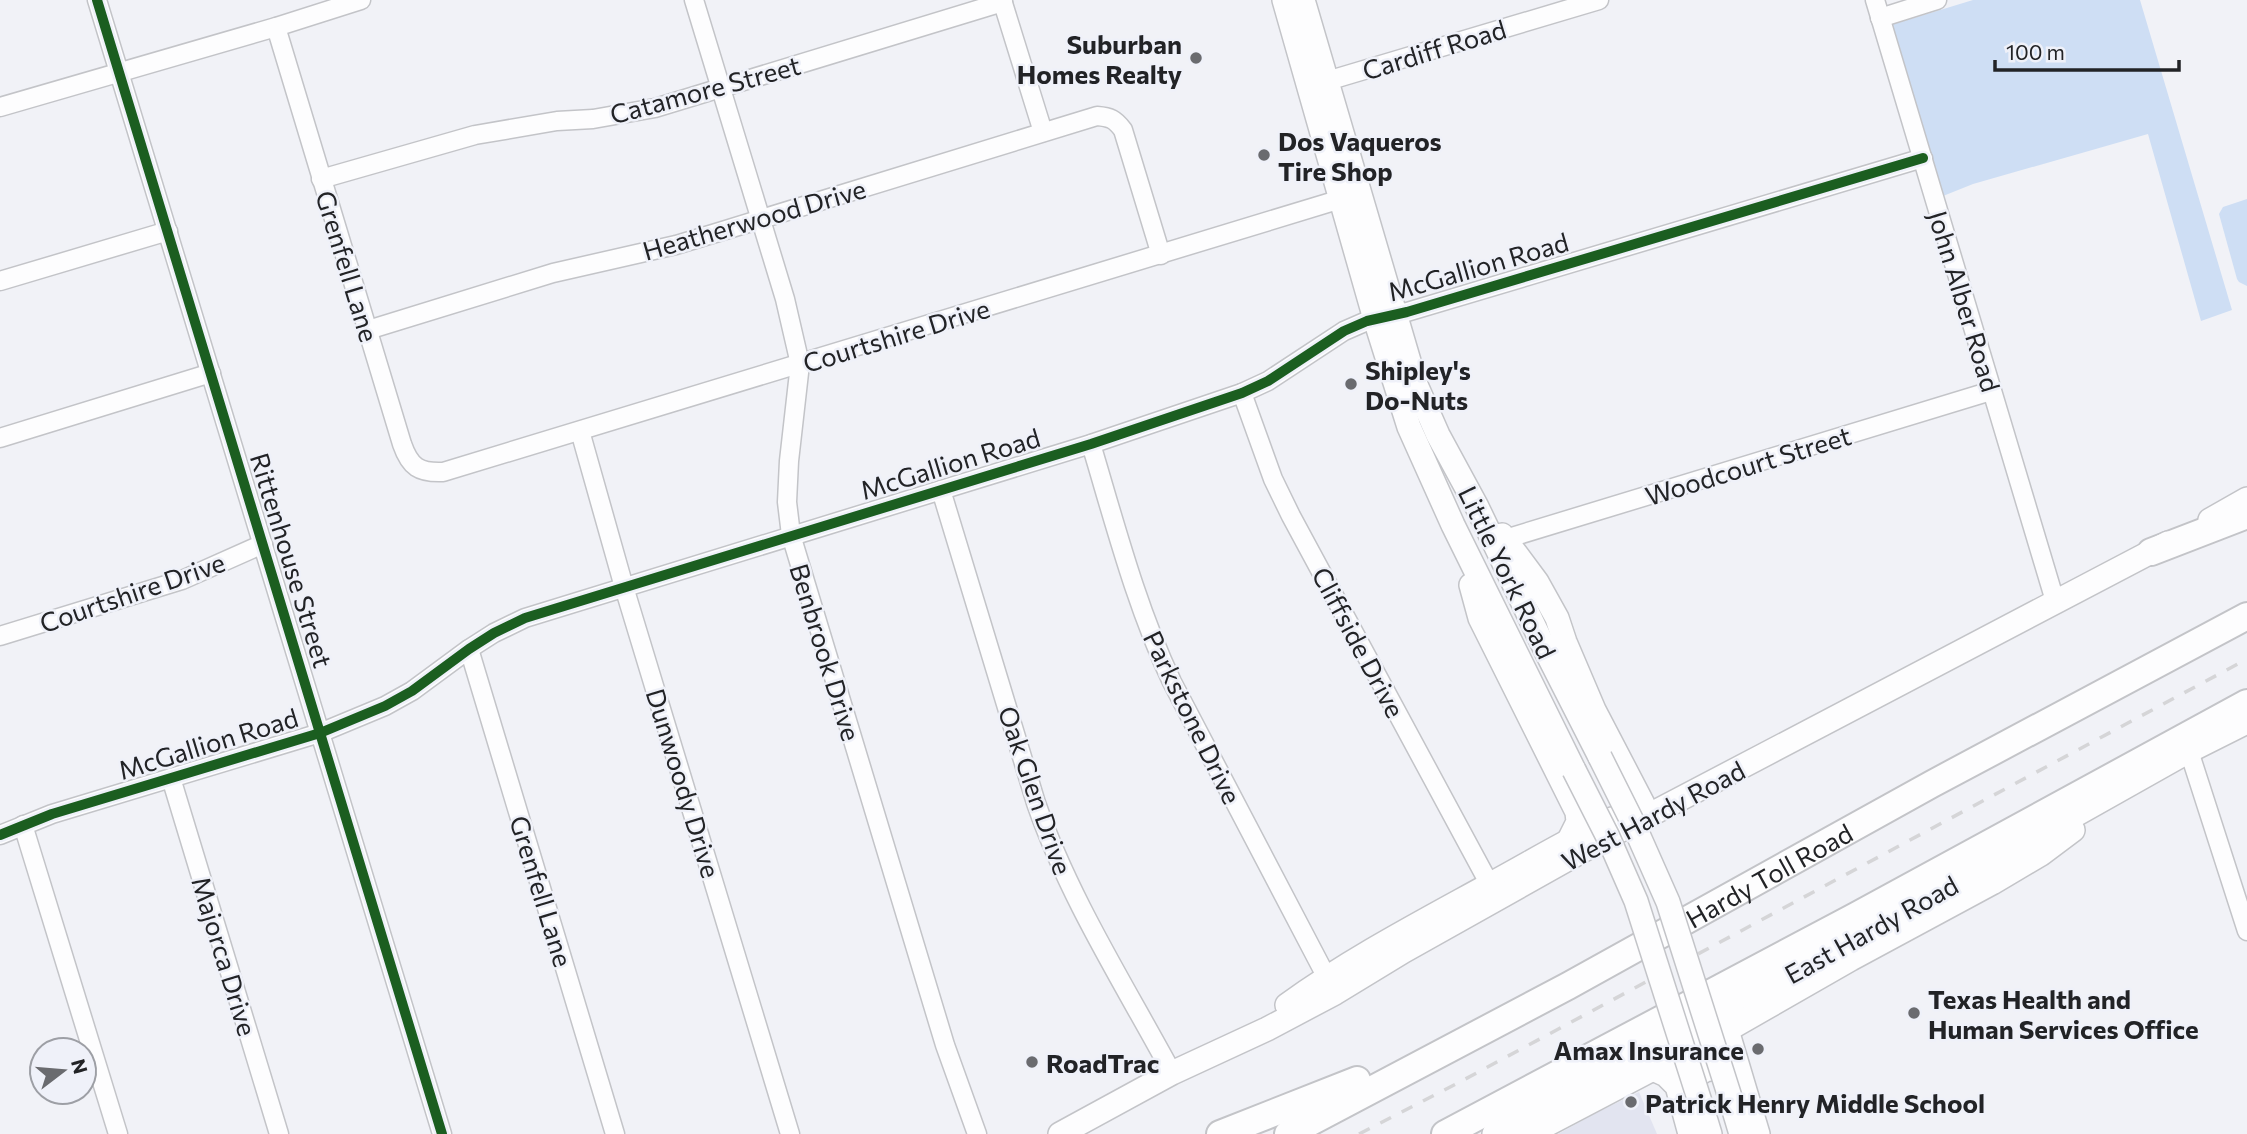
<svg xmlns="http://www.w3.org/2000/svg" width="2247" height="1134" font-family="Commissioner,sans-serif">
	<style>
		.built { fill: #e2e4f0 }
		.water { fill: #cedef4 }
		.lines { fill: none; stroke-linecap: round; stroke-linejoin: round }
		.minor-casing { stroke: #c3c4c8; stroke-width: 21 }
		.major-casing { stroke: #c3c4c8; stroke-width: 26 }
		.highway-casing { stroke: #c3c4c8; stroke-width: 30 }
		.minor { stroke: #fdfdfe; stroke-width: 18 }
		.major { stroke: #fdfdfe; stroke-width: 23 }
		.highway { stroke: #fdfdfe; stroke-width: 26 }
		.rail { stroke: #d5d5d7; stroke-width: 3.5; stroke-dasharray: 12 12; stroke-linecap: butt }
		.major-bridge-casing { stroke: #c3c4c8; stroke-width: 26; stroke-linecap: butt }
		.major-bridge { stroke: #fdfdfe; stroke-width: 23 }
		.cycleway-casing { stroke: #eff1f9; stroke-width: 15 }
		.cycleway { stroke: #1b5e20; stroke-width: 10 }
		.poi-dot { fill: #6a6b6f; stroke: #eff1f9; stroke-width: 2.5 }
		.labels { text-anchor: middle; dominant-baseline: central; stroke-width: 5; stroke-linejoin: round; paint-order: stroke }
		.poi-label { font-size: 26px; font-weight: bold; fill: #222326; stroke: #eff1f9; text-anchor: start }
		.street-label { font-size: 26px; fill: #222326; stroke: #eff1f9 }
	</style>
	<rect width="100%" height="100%" fill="#f1f2f7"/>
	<path class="built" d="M1639 1092 1657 1134H1558L1596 1113Z"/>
	<g class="water">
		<path d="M1973 0H2140L2232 310 2201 321 2148 134 1973 184 1943 196 1891 25Z"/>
		<path d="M2247 199V286L2239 282 2237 279 2219 214 2223 207Z"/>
	</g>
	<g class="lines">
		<g class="minor-casing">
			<g id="minor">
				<path d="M97 0 442 1134"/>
				<path d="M694 0 785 299 800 364 789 461 787 502 791 535 945 1045 977 1134"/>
				<path d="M1002 0 1043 132"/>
				<path d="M1875 0 2055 601"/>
				<path d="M1880 18 1937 0"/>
				<path d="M276 27 402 444C410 467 419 473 443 472L1341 199"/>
				<path d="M1317 84 1599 0"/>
				<path d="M0 107 276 27 361 0"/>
				<path d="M321 179 475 135 557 121 593 119 655 108 1003 2"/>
				<path d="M0 281 168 231"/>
				<path d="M368 330 553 273 676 245 719 232 1097 116C1110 117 1115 119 1123 130L1161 255"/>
				<path d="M1242 393 1273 479 1291 516 1490 885"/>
				<path d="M580 431 624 587 790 1134"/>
				<path d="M0 438 211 373"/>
				<path d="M1091 444C1115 524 1136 606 1172 682L1326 976"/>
				<path d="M941 490 1036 803C1069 898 1124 984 1172 1073"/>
				<path d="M1505 539 1991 391"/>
				<path d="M0 636 182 580 263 544"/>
				<path d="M469 649 615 1134"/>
				<path d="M2189 751 2247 931"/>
				<path d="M171 778 279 1134"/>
				<path d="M23 825 118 1134"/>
				<path d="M0 835 52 814 320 733 385 706 412 691 469 649 494 633 525 618 1091 444 1242 393 1268 381 1344 331 1367 321 1407 312 1923 158"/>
			</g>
		</g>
		<g class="major-casing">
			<g id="major">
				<path d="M1284 0 1375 319 1409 427 1453 525 1574 770"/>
				<path d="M1303 0 1416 385 1438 435 1477 507 1546 651 1600 757"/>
				<path d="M2210 520 2247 499"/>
				<path d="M1502 535 1537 582 1557 618 1565 642 1594 710 1643 804"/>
				<path d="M1471 585 1480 618 1577 812 1578 822 1570 838"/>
				<path d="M1287 1005C1351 959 1420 923 1489 885 1530 863 1569 839 1612 819"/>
				<path d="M1727 1030 1758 1134"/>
				<path d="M1653 1069 1666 1075 1677 1086 1690 1134"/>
				<path d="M1730 1097 1741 1134"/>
				<path d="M1681 1103 1687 1082 1705 1070 1730 1066 1737 1072"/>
				<path d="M1703 1111 1710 1134"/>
				<path d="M1060 1134 1172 1073 1267 1029 1335 993 1404 951 1600 841 2168 543"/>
				<path d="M1494 1134 1707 1022 2189 751 2247 722"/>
				<path d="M1529 1134 1727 1030 1851 959 1992 883 2041 854 2073 830"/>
			</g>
		</g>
		<g class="highway-casing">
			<g id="highway">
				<path d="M2151 552 2247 515"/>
				<path d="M1220 1134 1357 1080"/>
				<path id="s1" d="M1288 1134 1568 986 1932 784 2247 616"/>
				<path d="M1445 1134 1854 917 2247 703"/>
			</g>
		</g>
		<use href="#minor" class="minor"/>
		<use href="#major" class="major"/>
		<use href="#highway" class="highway"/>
		<path class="rail" d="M1359 1134 1456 1084 2247 659"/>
		<g class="major-bridge-casing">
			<g id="major-bridge">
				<path d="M1600 757 1633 823 1668 902 1730 1097"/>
				<path d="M1574 770 1608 837 1636 901 1703 1111"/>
			</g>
		</g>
		<use href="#major-bridge" class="major-bridge"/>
		<g class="cycleway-casing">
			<g id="cycleway">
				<path d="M97 0 442 1134"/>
				<path d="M0 835 52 814 320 733 385 706 412 691 469 649 494 633 525 618 1091 444 1242 393 1268 381 1344 331 1367 321 1407 312 1923 158"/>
			</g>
		</g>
		<use href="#cycleway" class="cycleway"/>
	</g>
	<g class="poi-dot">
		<circle cx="1196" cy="58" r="7"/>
		<circle cx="1264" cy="155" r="7"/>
		<circle cx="1351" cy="384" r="7"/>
		<circle cx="1914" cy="1013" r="7"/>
		<circle cx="1758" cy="1049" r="7"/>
		<circle cx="1032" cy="1062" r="7"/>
		<circle cx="1631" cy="1102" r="7"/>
	</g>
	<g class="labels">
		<g class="poi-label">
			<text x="1182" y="43" text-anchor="end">Suburban<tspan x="1182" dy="30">Homes Realty</tspan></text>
			<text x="1278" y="140">Dos Vaqueros<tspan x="1278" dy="30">Tire Shop</tspan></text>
			<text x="1365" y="369">Shipley's<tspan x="1365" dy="30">Do-Nuts</tspan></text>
			<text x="1928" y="998">Texas Health and<tspan x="1928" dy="30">Human Services Office</tspan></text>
			<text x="1744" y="1049" text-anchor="end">Amax Insurance</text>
			<text x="1046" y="1062">RoadTrac</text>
			<text x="1645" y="1102">Patrick Henry Middle School</text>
		</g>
		<g class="street-label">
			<text transform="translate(1434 49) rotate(-17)">Cardiff Road</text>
			<text transform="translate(705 89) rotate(-15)">Catamore Street</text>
			<text transform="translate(754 219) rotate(-16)">Heatherwood Drive</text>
			<text transform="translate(348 266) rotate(73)">Grenfell Lane</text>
			<text transform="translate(1478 266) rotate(-16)">McGallion Road</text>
			<text transform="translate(1965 301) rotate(73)">John Alber Road</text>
			<text transform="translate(896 335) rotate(-17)">Courtshire Drive</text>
			<text transform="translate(950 463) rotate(-17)">McGallion Road</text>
			<text transform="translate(1748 465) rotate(-17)">Woodcourt Street</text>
			<text transform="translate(292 560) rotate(73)">Rittenhouse Street</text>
			<text transform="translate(1508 572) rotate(64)">Little York Road</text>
			<text transform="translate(132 592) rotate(-19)">Courtshire Drive</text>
			<text transform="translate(1359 642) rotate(62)">Cliffside Drive</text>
			<text transform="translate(826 652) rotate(73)">Benbrook Drive</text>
			<text transform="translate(1193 717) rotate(64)">Parkstone Drive</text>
			<text transform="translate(208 743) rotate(-17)">McGallion Road</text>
			<text transform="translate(684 783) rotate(73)">Dunwoody Drive</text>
			<text transform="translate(1036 790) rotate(71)">Oak Glen Drive</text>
			<text transform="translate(1653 815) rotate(-28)">West Hardy Road</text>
			<text stroke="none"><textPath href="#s1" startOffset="546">Hardy Toll Road</textPath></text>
			<text transform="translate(542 891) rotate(73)">Grenfell Lane</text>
			<text transform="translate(1871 929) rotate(-29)">East Hardy Road</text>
			<text transform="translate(225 956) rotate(73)">Majorca Drive</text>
		</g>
	</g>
	<g transform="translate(63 1071) rotate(74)"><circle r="33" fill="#eff1f9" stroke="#9d9fa5" stroke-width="2"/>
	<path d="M0-5L12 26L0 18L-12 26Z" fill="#6a6b6f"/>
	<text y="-10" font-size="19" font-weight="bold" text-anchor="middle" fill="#222326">N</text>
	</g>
	<path d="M1995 60v10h184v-10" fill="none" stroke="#222326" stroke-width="3.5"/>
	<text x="2006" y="60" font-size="21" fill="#222326" stroke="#eff1f9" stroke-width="5" paint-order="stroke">100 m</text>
</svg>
